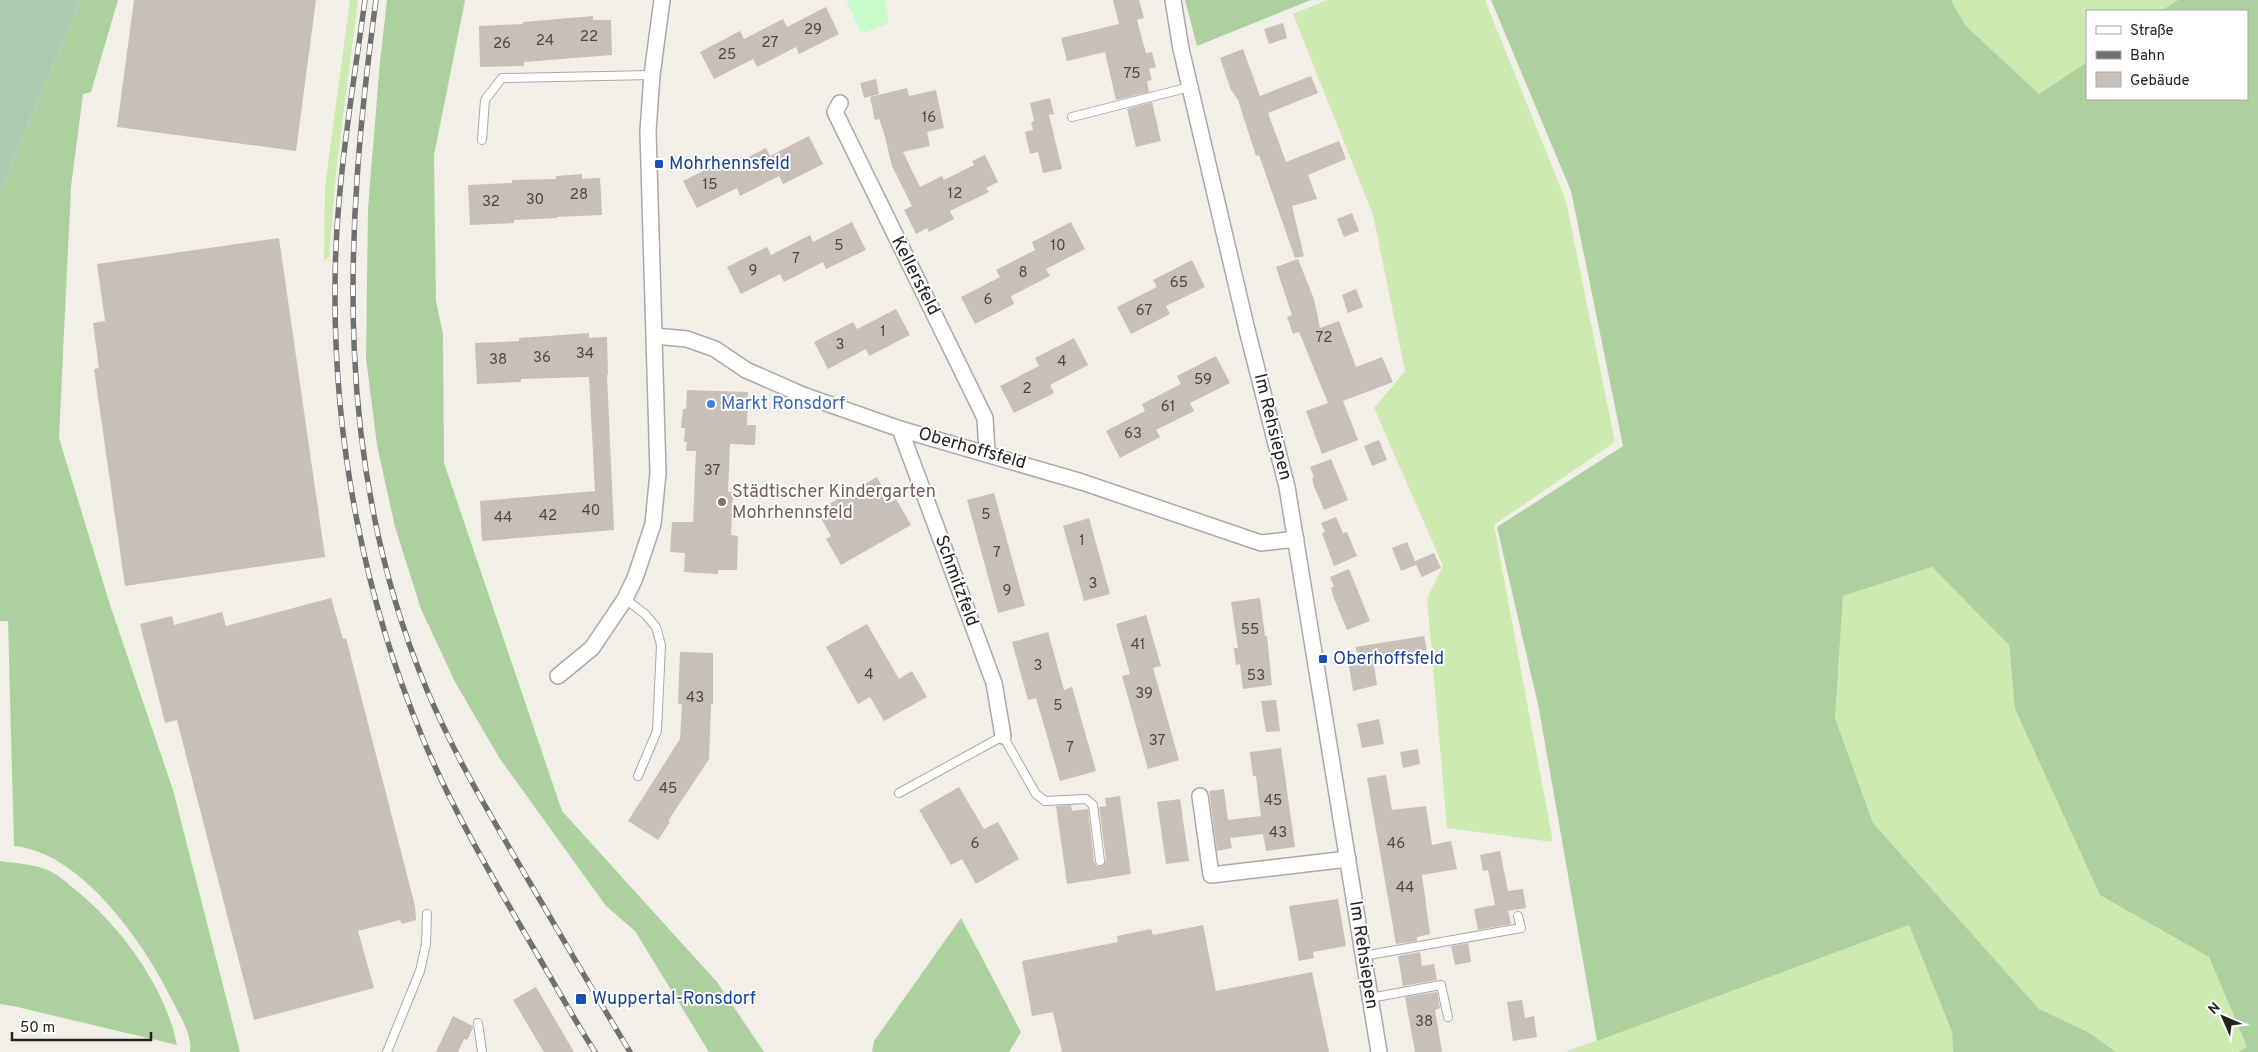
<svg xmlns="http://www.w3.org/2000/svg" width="2258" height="1052" font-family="Overpass,sans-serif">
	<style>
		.grass { fill: #cdebb0 }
		.forest { fill: #add19e }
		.cemetery { fill: #aacbaf }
		.park { fill: #c8facc }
		.building { fill: #c7bfb8 }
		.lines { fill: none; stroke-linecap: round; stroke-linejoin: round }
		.service-casing { stroke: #a9a9a9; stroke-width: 10 }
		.minor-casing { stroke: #a9a9a9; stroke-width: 18 }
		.service { stroke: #fff; stroke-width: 8 }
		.minor { stroke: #fff; stroke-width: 15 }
		.rail-casing { stroke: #707070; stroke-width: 5.5 }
		.rail { stroke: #fff; stroke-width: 4; stroke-dasharray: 11; stroke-linecap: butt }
		.transit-dot { fill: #1a4fb4; stroke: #fff; stroke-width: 2 }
		.shop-dot { fill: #3f7fe0; stroke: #fff; stroke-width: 2 }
		.education-dot { fill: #8d6e63; stroke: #fff; stroke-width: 2 }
		.labels { text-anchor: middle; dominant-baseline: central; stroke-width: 4; stroke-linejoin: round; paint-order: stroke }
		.number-label { font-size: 15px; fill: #4b4948 }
		.transit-label { font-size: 18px; fill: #164399; stroke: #fff; text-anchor: start }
		.street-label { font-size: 18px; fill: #222; stroke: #fff }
		.shop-label { font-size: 18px; fill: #366cbe; stroke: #fff; text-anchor: start }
		.education-label { font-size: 18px; fill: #785e54; stroke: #fff; text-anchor: start }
	</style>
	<rect width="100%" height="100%" fill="#f2efe9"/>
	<g class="grass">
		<path d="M350 0H358L336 172 329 256 324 261 325 186Z"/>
		<path d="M1327 0H1485L1566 201 1615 442 1494 525 1553 842 1447 828 1427 599 1443 566 1374 408 1405 371 1373 215 1293 14Z"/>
		<path d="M1951 0H2178L2161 11H2087V62L2039 94 1965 25Z"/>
		<path d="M1932 567 2009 645 2015 709 2100 894 2209 957 2247 1047 2238 1052H2116L2088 1032 2039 1009 1873 823 1835 718 1843 596Z"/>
		<path d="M1909 925 1952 1032 1953 1052H1565Z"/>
	</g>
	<g class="forest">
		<path d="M81 0H118L91 92 83 94 71 187 59 438 111 608 173 790 240 1052H190C192 1034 181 1018 173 1002 146 946 82 852 14 846L8 621H0V191Z"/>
		<path d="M387 0H465L434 155 436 301 443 334 444 463 562 811 717 982 764 1052H709L635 931 606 906 500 759 455 682 421 609 395 527 377 445 366 358 368 208 380 62Z"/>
		<path d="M1185 0H1311L1197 46Z"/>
		<path d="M1491 0H1951L1965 25 2039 94 2087 62V99H2247V11H2161L2178 0H2258V1052H2238L2247 1047 2209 957 2100 895 2015 709 2009 645 1932 567 1843 596 1835 718 1873 823 2039 1009 2088 1032 2116 1052H1953L1952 1032 1909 925 1597 1041 1539 709 1497 527 1623 446 1571 191Z"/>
		<path d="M0 861C15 863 31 864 45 869 57 873 67 883 77 891 121 927 166 988 177 1045L13 1006 0 1004Z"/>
		<path d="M961 918 1021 1032 1009 1052H872L874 1041Z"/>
	</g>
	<path class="cemetery" d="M0 0H81L0 191Z"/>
	<path class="park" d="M846 0H885L889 23 862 34Z"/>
	<g class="building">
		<path d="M134 0H316L296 151 117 127Z"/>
		<path d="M1113 0H1139L1144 18 1137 20 1146 53 1152 52 1156 67 1149 69 1152 80 1147 81 1149 92 1116 100 1105 52 1067 61 1061 38 1119 24Z"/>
		<path d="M826 7 839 34 799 54 796 47 757 67 753 59 714 79 700 52 740 31 744 39 783 19 787 27Z"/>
		<path d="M593 16V20H611L612 55 524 62V66L480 67 479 26 523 24V22Z"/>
		<path d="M1283 23 1287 38 1269 44 1264 29Z"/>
		<path d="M1243 49 1260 96 1311 76 1318 93 1268 113 1286 162 1339 141 1346 159 1308 175 1317 199 1292 206 1304 256 1295 258 1259 155 1256 156 1238 100 1231 90 1220 58Z"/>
		<path d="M876 79 879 94 864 98 860 83Z"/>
		<path d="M907 88 909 96 936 90 944 128 927 132 930 146 903 152 920 187 942 176 944 180 974 165 972 161 985 155 998 182 986 188 989 192 950 211 954 219 929 232 927 228 916 234 904 210 912 206 892 166 884 133 879 119 875 120 870 97Z"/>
		<path d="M1050 98 1054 114 1049 115 1062 169 1043 173 1038 152 1030 154 1025 132 1033 130 1031 122 1034 121 1030 103Z"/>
		<path d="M1152 102 1161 141 1136 147 1127 109Z"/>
		<path d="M809 136 823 164 783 184 779 176 740 196 737 188 697 208 683 181 723 161 727 168 766 148 770 156Z"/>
		<path d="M582 174V179L600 178 602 215 557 217V218L514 220V223L470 225 468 185 512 183V180L556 179V176Z"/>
		<path d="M1352 213 1359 231 1344 237 1337 219Z"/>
		<path d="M852 222 866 250 826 269 823 262 784 282 780 274 741 294 727 267 767 247 771 255 810 235 813 242Z"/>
		<path d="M1071 222 1085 249 1046 269 1050 276 1011 296 1014 304 975 324 961 297 1000 277 996 270 1035 250 1032 242Z"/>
		<path d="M279 238 325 557 125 586 94 369 99 368 93 323 105 321 97 264Z"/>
		<path d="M1298 259 1314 299 1320 328 1339 321 1356 367 1382 357 1393 382 1343 401 1358 440 1322 454 1306 411 1328 403 1299 332 1293 334 1287 317 1292 315 1276 267Z"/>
		<path d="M1192 260 1205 287 1166 306 1170 314 1131 334 1117 307 1157 287 1153 280Z"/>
		<path d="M1356 289 1363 307 1348 313 1342 295Z"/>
		<path d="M896 309 910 335 869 356 866 349 828 369 814 342 853 322 857 329Z"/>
		<path d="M589 333V338L607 337 608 375H607L614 530 482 541 480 501 595 491 589 377 521 379V382L477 384 475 343 519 341V338Z"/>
		<path d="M1074 338 1088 365 1050 385 1054 393 1014 413 1000 386 1039 366 1035 358Z"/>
		<path d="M1216 356 1230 383 1190 403 1194 411 1156 430 1160 437 1120 458 1106 431 1145 411 1142 404 1181 384 1177 376Z"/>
		<path d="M687 390 748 392 747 425H756L755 445 730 444 728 492H733L731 535 738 536 737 570H718V574L684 572 685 553 670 552 672 522H693L696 451H686L687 442H684L685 428H681L683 409H686Z"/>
		<path d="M1379 440 1387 460 1372 466 1364 446Z"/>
		<path d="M1331 459 1348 500 1324 510 1314 486 1312 478 1314 477 1310 467Z"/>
		<path d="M877 477 891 502 896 499 911 525 841 565 826 539 831 536 817 511Z"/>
		<path d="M994 493 1025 606 998 613 967 500Z"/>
		<path d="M1336 517 1343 533 1347 532 1357 556 1334 566 1322 533 1325 532 1321 523Z"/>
		<path d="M1089 518 1110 594 1084 601 1063 526Z"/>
		<path d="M1407 542 1415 561 1434 553 1441 568 1422 577 1416 565 1401 571 1392 548Z"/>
		<path d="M1349 569 1370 621 1347 630 1333 596 1331 588 1334 586 1330 577Z"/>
		<path d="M331 598 343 639 346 638 415 906 416 920 402 924 400 920 358 931 374 988 254 1020 177 720 165 723 140 624 172 616 174 625 222 612 226 626Z"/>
		<path d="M1260 598 1265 636H1267L1272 685 1243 689 1240 664 1236 665 1235 657 1234 648H1238L1231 602Z"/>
		<path d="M1146 615 1161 666 1153 668 1179 760 1148 769 1122 676 1130 674 1116 624Z"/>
		<path d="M867 624 899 679 912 671 927 697 884 721 870 697 858 704 826 647Z"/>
		<path d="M1048 632 1064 690 1072 687 1096 771 1060 781 1036 698 1028 700 1012 642Z"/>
		<path d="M1424 636 1427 650 1373 658 1377 685 1353 691 1349 666 1362 664 1355 647Z"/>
		<path d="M680 652 713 653V704H711L709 759 668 821 670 822 658 840 628 821 680 739 682 704H678Z"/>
		<path d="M1276 700 1280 731 1266 732 1261 701Z"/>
		<path d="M1379 719 1384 744 1362 748 1357 724Z"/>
		<path d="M1281 748 1295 847 1266 851 1263 834 1230 838 1232 848 1217 851 1209 791 1224 789 1228 820 1261 816 1256 776H1253L1250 752Z"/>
		<path d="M1418 749 1420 764 1403 768 1400 752Z"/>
		<path d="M1386 775 1392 810 1426 806 1432 845 1451 841 1457 869 1422 875 1430 934 1417 937V941L1396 944 1367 778Z"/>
		<path d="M959 787 984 829 998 822 1019 859 976 884 962 859 951 865 919 810Z"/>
		<path d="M1120 796 1131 874 1067 884 1056 806 1071 805 1072 811 1088 809 1094 862 1097 866H1101L1106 860 1099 807 1106 806 1105 798Z"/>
		<path d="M1180 799 1189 861 1166 864 1157 802Z"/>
		<path d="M1500 851 1508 891 1523 889 1526 908 1508 911 1511 924 1478 930 1474 909 1495 905 1488 870 1483 871 1480 855Z"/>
		<path d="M1338 899 1346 946 1313 952 1314 958 1299 961 1289 906Z"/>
		<path d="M1203 925 1216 991 1312 972 1329 1052H1062L1053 1012 1032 1016 1022 961 1118 942 1117 936 1151 929 1153 935Z"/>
		<path d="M1468 943 1471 962 1455 965 1451 946Z"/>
		<path d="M1420 952 1422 966 1434 964 1437 980 1403 986 1398 956Z"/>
		<path d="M536 987 574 1052H544L513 1000Z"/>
		<path d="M1437 992 1440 1008 1435 1010 1442 1052H1415L1405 997Z"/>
		<path d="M1522 1000 1525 1018 1534 1016 1537 1037 1513 1041 1507 1002Z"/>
		<path d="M453 1016 473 1026V1028L467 1040 464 1039 458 1052H436Z"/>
	</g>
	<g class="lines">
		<g class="service-casing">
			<g id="service">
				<path d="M1072 117 1190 87"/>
				<path d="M482 140 485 100 502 78 652 75"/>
				<path d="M625 599 645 614 656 627 661 645 657 731 638 776"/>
				<path d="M899 793 1003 736 1036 794 1045 801 1086 799 1093 805 1100 861"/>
				<path d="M1363 956 1521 928 1518 916"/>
				<path d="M1370 998 1441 985 1448 1017"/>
				<path d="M478 1023 482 1052"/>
				<path d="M387 1052 420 971 426 944 427 914"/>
			</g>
		</g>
		<g class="minor-casing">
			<g id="minor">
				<path d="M1173 0 1181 49 1247 330 1287 487 1379 1052"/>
				<path d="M840 103 835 112 985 418 987 453"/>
				<path d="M655 336 687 339 715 349 746 370 803 395 900 429 1082 482 1261 543 1296 539"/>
				<path d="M900 429 994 683 1003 736"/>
				<path d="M558 676 592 648 625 599 635 578 653 524 658 473 648 131 652 75 662 0"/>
				<path d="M1200 796 1211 875 1348 859"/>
			</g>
		</g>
		<use href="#service" class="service"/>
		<use href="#minor" class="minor"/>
		<g class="rail-casing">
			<g id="rail">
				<path d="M365 0C352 95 335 192 335 288 334 443 364 597 423 739 451 806 488 870 524 932 548 972 570 1013 595 1052"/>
				<path d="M376 0C344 235 333 466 427 690 455 757 493 820 530 883 563 939 596 996 630 1052"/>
			</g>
		</g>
		<use href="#rail" class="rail"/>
	</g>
	<g class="transit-dot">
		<rect x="654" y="159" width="10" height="10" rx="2.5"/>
		<rect x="1318" y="654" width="10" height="10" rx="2.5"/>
		<rect x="575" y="993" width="12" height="12" rx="2.5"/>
	</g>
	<circle class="shop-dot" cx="711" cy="404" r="5"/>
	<circle class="education-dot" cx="722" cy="502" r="5"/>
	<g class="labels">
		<g class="number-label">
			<text x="813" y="30">29</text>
			<text x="589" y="37">22</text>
			<text x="545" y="41">24</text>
			<text x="770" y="43">27</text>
			<text x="502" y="44">26</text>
			<text x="727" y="55">25</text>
			<text x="1132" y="74">75</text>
			<text x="929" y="118">16</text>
			<text x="710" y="185">15</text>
			<text x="955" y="194">12</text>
			<text x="579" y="195">28</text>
			<text x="535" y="200">30</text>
			<text x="491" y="202">32</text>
			<text x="839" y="246">5</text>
			<text x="1058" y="246">10</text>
			<text x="796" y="259">7</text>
			<text x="753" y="271">9</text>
			<text x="1023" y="273">8</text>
			<text x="1179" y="283">65</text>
			<text x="988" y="300">6</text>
			<text x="1144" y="311">67</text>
			<text x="883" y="332">1</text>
			<text x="1324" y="338">72</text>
			<text x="840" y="345">3</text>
			<text x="585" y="354">34</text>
			<text x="542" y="358">36</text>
			<text x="498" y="360">38</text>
			<text x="1062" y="362">4</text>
			<text x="1203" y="380">59</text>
			<text x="1027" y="389">2</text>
			<text x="1168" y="407">61</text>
			<text x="1133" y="434">63</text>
			<text x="712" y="471">37</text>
			<text x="591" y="511">40</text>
			<text x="986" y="515">5</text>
			<text x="548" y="516">42</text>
			<text x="503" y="518">44</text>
			<text x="1082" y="541">1</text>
			<text x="997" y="553">7</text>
			<text x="1093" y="584">3</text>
			<text x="1007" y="591">9</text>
			<text x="1250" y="630">55</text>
			<text x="1138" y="645">41</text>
			<text x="1038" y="666">3</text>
			<text x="869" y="675">4</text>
			<text x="1256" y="676">53</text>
			<text x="1144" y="694">39</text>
			<text x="695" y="698">43</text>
			<text x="1058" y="706">5</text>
			<text x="1157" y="741">37</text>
			<text x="1070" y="748">7</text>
			<text x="668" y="789">45</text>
			<text x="1273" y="801">45</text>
			<text x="1278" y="833">43</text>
			<text x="975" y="844">6</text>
			<text x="1396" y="844">46</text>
			<text x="1405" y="888">44</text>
			<text x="1424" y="1022">38</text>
		</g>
		<g class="transit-label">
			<text x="669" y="164">Mohrhennsfeld</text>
			<text x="1333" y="659">Oberhoffsfeld</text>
			<text x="592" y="999">Wuppertal-Ronsdorf</text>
		</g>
		<g class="street-label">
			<text transform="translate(915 276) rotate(63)">Kellersfeld</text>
			<text transform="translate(1272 427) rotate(76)">Im Rehsiepen</text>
			<text transform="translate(972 449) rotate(16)">Oberhoffsfeld</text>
			<text transform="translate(956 581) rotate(70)">Schmitzfeld</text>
			<text transform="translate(1363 955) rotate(81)">Im Rehsiepen</text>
		</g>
		<g class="shop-label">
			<text x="721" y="404">Markt Ronsdorf</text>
		</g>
		<g class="education-label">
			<text x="732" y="492">Städtischer Kindergarten<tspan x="732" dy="21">Mohrhennsfeld</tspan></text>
		</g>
	</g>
	<rect x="2086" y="10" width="162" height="90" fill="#ffffff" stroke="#a7a7a7"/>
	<rect x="2096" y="26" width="25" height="8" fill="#ffffff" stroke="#a7a7a7"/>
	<text x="2130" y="35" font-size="15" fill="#222222">Straße</text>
	<rect x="2096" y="51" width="25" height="8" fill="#707070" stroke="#a7a7a7"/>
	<text x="2130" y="60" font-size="15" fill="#222222">Bahn</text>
	<rect x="2096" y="72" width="25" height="15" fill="#c7bfb8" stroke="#a7a7a7"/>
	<text x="2130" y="85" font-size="15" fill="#222222">Gebäude</text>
	<g transform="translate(2223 1017) rotate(315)" stroke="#ffffff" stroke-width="4" paint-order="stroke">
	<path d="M0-4L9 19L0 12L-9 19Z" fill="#222222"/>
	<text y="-8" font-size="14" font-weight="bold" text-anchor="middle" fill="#222222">N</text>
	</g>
	<path d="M12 1032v8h139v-8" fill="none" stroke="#222222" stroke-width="2.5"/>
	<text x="20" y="1032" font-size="15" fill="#222222" stroke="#ffffff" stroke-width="4" paint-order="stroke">50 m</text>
</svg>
